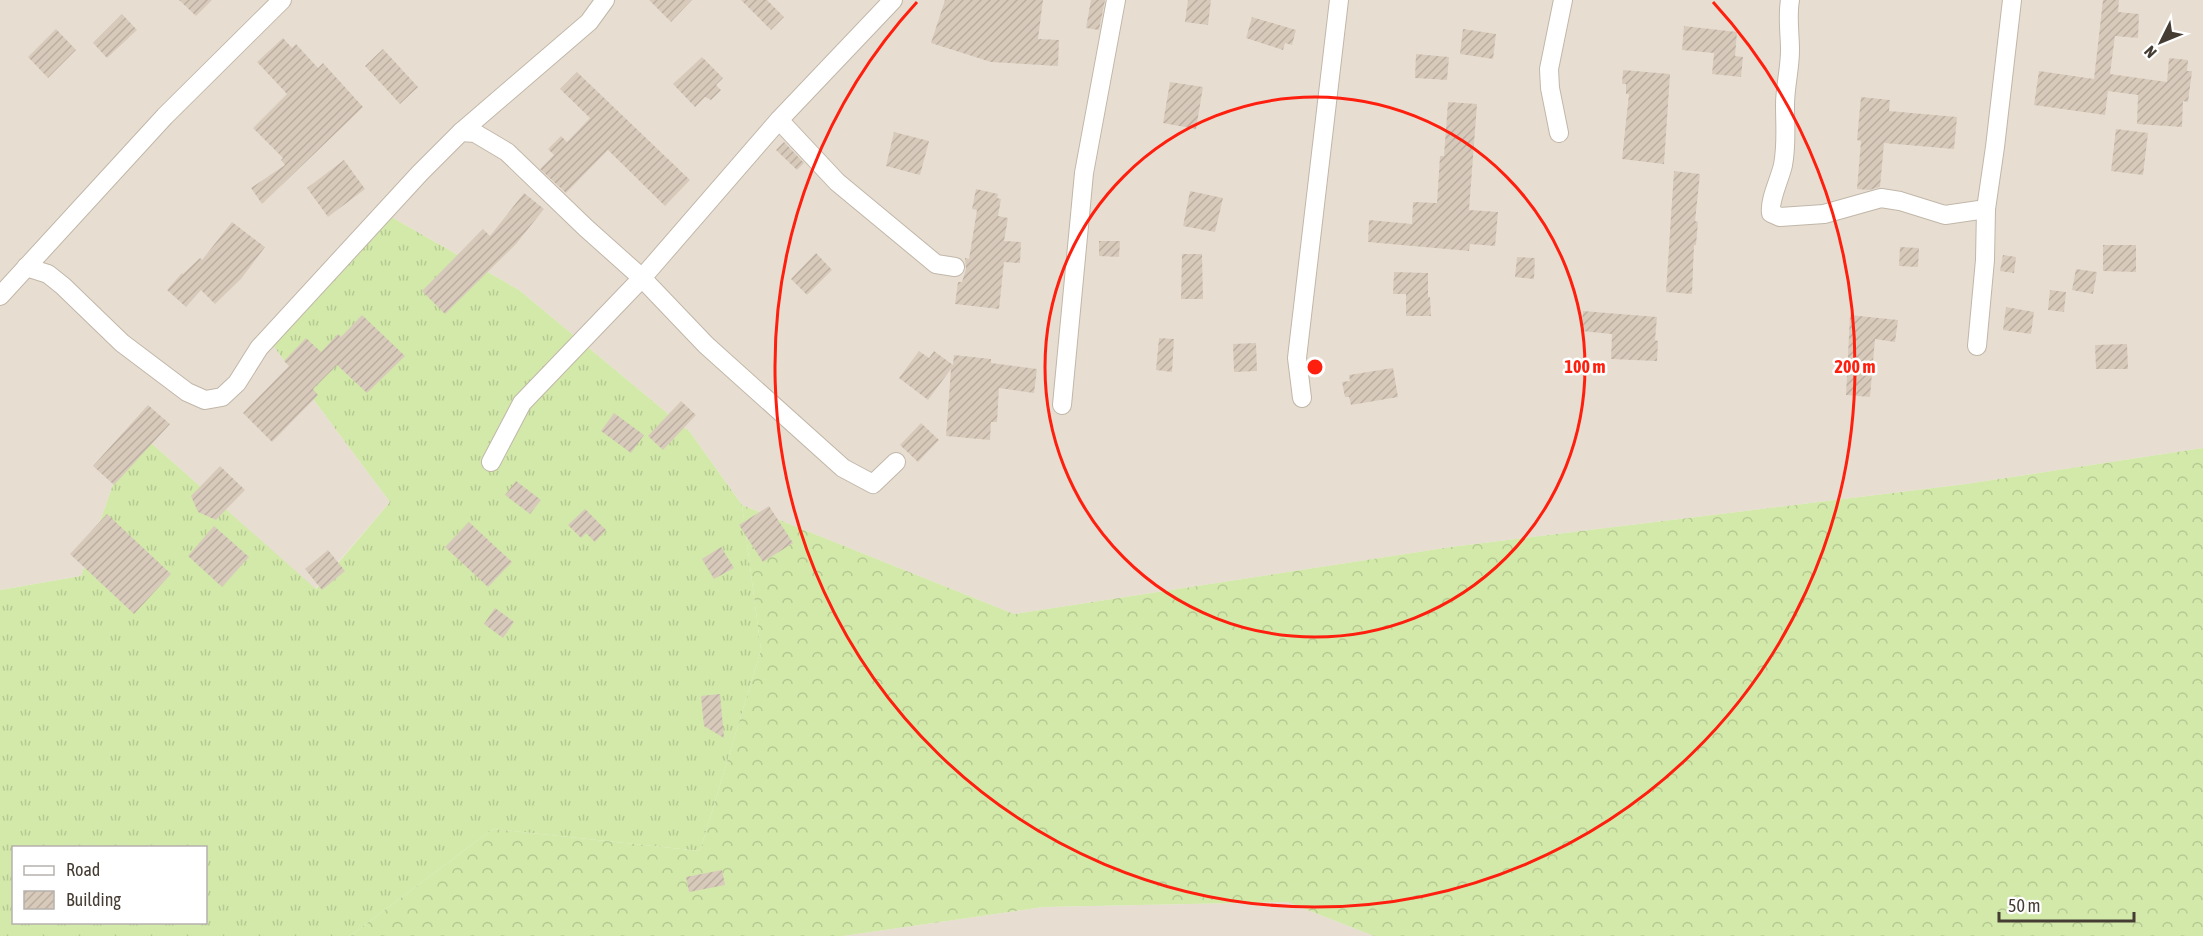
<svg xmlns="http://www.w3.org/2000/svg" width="2203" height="936" font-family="'Asap Condensed',sans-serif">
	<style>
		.residential { fill: #e7ded1 }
		.grass { fill: url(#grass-tufts); fill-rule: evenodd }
		.forest { fill: url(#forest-crowns) }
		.building { fill: url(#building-hatch) }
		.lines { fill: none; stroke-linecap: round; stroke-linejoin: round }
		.minor-casing { stroke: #c1b7a9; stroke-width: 20 }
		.minor { stroke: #fff; stroke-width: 18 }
		.ring { fill: none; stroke: #ff1f0e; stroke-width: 3 }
		.centre { fill: #ff1f0e; stroke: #fff; stroke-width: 3 }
		.ring-label { font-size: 18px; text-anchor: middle; font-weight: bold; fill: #ff1f0e; stroke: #fff; stroke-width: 5; stroke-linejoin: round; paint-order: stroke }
	</style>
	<defs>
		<pattern id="grass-tufts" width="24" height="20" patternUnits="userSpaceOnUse" patternTransform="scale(1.5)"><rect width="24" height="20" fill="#d2e9aa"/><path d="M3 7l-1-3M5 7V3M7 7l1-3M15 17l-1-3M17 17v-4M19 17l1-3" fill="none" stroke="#b6c993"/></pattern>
		<pattern id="forest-crowns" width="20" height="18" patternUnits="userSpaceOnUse" patternTransform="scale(1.5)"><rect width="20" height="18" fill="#d2e9aa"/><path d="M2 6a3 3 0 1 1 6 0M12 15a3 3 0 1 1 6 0" fill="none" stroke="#b6c993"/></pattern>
		<pattern id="building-hatch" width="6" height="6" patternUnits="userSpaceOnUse" patternTransform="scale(1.5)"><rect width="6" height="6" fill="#d8cabb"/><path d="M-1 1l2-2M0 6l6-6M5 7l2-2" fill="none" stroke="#bbaea1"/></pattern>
	</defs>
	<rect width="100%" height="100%" fill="#f3ede3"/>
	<g class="residential">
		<path d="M0 0H2203V448L1966 484 1451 547 1014 614 742 505 690 432 519 290 379 210 263 332 390 502 315 589 133 427 81 576 0 590Z"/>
		<path d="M1287 902 1374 936H843L1043 907Z"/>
	</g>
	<path class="grass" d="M379 210 519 290 690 432 742 505 761 650 700 851 493 829 350 936H0V590L81 576 133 427 316 589 390 502 263 332ZM14 848H206V922H14Z"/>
	<path class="forest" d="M2203 448V936H1374L1287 902 1043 907 843 936H350L493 829 700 851 761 650 742 505 1014 614 1451 547 1966 484Z"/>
	<g class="building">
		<path d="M179 0H212L196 16Z"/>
		<path d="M649 0H692L671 22Z"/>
		<path d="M741 0H767L784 17 771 30Z"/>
		<path d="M945 0H1043L1038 39 1059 40 1058 66 991 62 931 43Z"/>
		<path d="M1091 0H1105L1099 30 1086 28Z"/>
		<path d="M1188 0H1211L1208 25 1185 22Z"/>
		<path d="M2103 0H2119L2118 12 2139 14 2138 38 2115 36 2110 74 2167 82 2169 58 2188 60 2187 71H2192L2188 102 2183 101 2182 127 2137 124 2138 95 2108 91 2105 115 2034 105 2039 71 2094 79Z"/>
		<path d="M122 14 137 30 107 58 93 43Z"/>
		<path d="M1252 17 1296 30 1292 45 1285 43 1283 50 1246 38Z"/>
		<path d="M1684 26 1737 32 1735 56 1743 57 1741 77 1712 74 1714 53 1682 50Z"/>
		<path d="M56 29 76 50 48 78 28 57Z"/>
		<path d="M1463 29 1496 34 1493 59 1460 54Z"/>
		<path d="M283 38 292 48 296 44 318 68 323 63 363 107 262 204 251 188 285 165 281 160 283 158 253 128 287 94 257 62Z"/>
		<path d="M383 49 418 87 400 104 365 66Z"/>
		<path d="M1416 54 1449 57 1447 80 1415 78Z"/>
		<path d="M702 57 723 78 716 85 721 90 711 100 705 97 695 107 673 84Z"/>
		<path d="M1623 70 1670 74 1664 164 1622 159 1629 94H1626V84H1622Z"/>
		<path d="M577 72 690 180 665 206 608 150 566 193 540 169 554 155 548 149 561 136 567 142 590 118 560 89Z"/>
		<path d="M1170 82 1203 87 1196 129 1163 123Z"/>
		<path d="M1861 97 1890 100 1889 111 1957 117 1954 149 1884 143 1880 187 1869 190 1857 189 1861 141 1857 140Z"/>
		<path d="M1448 102 1477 104 1469 210 1498 212 1495 246 1470 244 1469 251 1368 242 1369 220 1412 224 1413 202 1437 203 1440 156H1444Z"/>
		<path d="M2116 129 2148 133 2143 175 2111 171Z"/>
		<path d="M894 132 929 141 920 175 886 166Z"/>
		<path d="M784 142 804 163 797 170 776 150Z"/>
		<path d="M344 160 365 189 328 217 307 188Z"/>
		<path d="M1674 171 1700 174 1695 221 1698 222 1696 245H1694L1692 294 1666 292Z"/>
		<path d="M976 189 998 194 997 198 1001 199 998 216 1008 218 1004 241 1021 242 1020 263 1004 262 999 309 955 304 958 282H962L966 269 965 258 969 259 977 210 972 209Z"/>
		<path d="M1190 191 1223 198 1215 232 1183 226Z"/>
		<path d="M524 193 544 209 516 244 445 314 422 291 483 229 490 236Z"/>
		<path d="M232 222 265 247 241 279 215 304 201 290 186 307 167 290 182 273 183 274 200 258 202 260Z"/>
		<path d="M1099 241H1120L1119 257 1099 256Z"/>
		<path d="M2103 245H2136V272L2103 271Z"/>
		<path d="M1900 247 1919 248 1918 267 1899 266Z"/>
		<path d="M816 253 832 270 807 295 791 279Z"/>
		<path d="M1182 254H1202L1203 299H1181Z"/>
		<path d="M2003 255 2016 257 2014 273 2000 271Z"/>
		<path d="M1517 257 1535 258 1534 279 1515 277Z"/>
		<path d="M2076 269 2097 272 2093 294 2072 290Z"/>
		<path d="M1394 272 1428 273V297H1430L1431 316H1406V294H1393Z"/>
		<path d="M2050 290 2066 292 2064 312 2048 310Z"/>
		<path d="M2006 307 2034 312 2031 334 2003 330Z"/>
		<path d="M1583 311 1657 317 1655 340 1658 341 1657 361 1611 359 1612 334 1581 331Z"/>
		<path d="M362 315 405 356 367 393 337 365 313 389 318 395 272 442 243 413 289 366 284 361 306 338 321 352 338 334 341 337Z"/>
		<path d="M1850 315 1898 320 1895 342 1875 339 1870 397 1846 395Z"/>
		<path d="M1159 338 1174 339 1172 372 1156 370Z"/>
		<path d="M1256 343 1257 371 1234 372 1233 344Z"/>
		<path d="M2127 344 2128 369H2096L2095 345Z"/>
		<path d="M919 351 929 358 934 351 953 365 954 355 991 359V363L1037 369 1034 393 999 388 997 422H991L990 440 946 436 951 369 928 400 899 378Z"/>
		<path d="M1393 368 1398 397 1351 405 1349 397H1345L1342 382 1350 381 1349 375Z"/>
		<path d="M681 401 696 415 663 450 648 436Z"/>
		<path d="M148 405 170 424 114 485 93 466Z"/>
		<path d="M614 413 644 435 631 453 601 431Z"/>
		<path d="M921 423 939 440 918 462 900 445Z"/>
		<path d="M220 466 245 490 216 520 198 512 191 496Z"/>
		<path d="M516 481 541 500 530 514 505 495Z"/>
		<path d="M769 506 793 543 763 562 739 525Z"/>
		<path d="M585 509 606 530 595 542 586 533 581 538 568 525Z"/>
		<path d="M107 514 171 574 134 614 70 554Z"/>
		<path d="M469 522 512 562 488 587 445 547Z"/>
		<path d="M214 526 249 557 222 587 188 556Z"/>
		<path d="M721 547 734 568 714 579 702 559Z"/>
		<path d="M328 550 345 571 322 590 305 569Z"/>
		<path d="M495 608 514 622 503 638 484 624Z"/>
		<path d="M720 694 724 738 704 726 701 696Z"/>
		<path d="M722 870 725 885 689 892 686 877Z"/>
	</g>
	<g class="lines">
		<g class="minor-casing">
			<g id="minor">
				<path d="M1790 0C1787 17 1790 33 1790 50 1790 69 1785 87 1785 105 1785 125 1787 144 1783 165 1780 179 1769 200 1771 213L1780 217 1824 214 1881 198 1900 201 1945 215 1986 209"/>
				<path d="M779 120 837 182 936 264 955 267"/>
				<path d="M461 132 475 133 507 152 586 228 642 278 706 345 843 468 873 484 896 462"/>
				<path d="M1559 133 1550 88 1549 69 1563 0"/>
				<path d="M26 267 48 274 63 286 122 343 187 392 205 400 222 397 237 383 259 348 420 173 461 132 589 22 605 0"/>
				<path d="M0 296 165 116 282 0"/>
				<path d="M1977 346 1985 260 1986 209 1995 147 2012 0"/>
				<path d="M1302 398 1297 358 1339 0"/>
				<path d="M1062 405 1084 173 1116 0"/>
				<path d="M491 462 522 403 642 278 779 120 893 0"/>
			</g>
		</g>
		<use href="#minor" class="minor"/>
	</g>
	<g class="ring">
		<circle cx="1315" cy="367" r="270"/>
		<path d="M1713 2A540 540 0 1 1 917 2"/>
	</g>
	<circle cx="1315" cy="367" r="9" class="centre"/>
	<g class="ring-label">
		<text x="1585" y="373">100 m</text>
		<text x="1855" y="373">200 m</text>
	</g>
	<rect x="12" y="846" width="195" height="78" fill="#ffffff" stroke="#b5b1ad" stroke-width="1.5"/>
	<rect x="24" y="866" width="30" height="9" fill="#ffffff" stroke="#b5b1ad" stroke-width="1.5"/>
	<text x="66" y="876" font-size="18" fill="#453d33">Road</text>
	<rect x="24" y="891" width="30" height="18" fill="url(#building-hatch)" stroke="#b5b1ad" stroke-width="1.5"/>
	<text x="66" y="906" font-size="18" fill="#453d33">Building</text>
	<g transform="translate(2161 42) rotate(227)" stroke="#ffffff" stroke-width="4.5" paint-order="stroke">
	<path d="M0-4.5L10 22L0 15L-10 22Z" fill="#453d33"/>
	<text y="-9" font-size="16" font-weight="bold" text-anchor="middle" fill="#453d33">N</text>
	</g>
	<path d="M1999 912v9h135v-9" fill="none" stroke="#453d33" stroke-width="3"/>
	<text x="2008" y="912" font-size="18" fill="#453d33" stroke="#ffffff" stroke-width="4.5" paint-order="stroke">50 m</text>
</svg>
